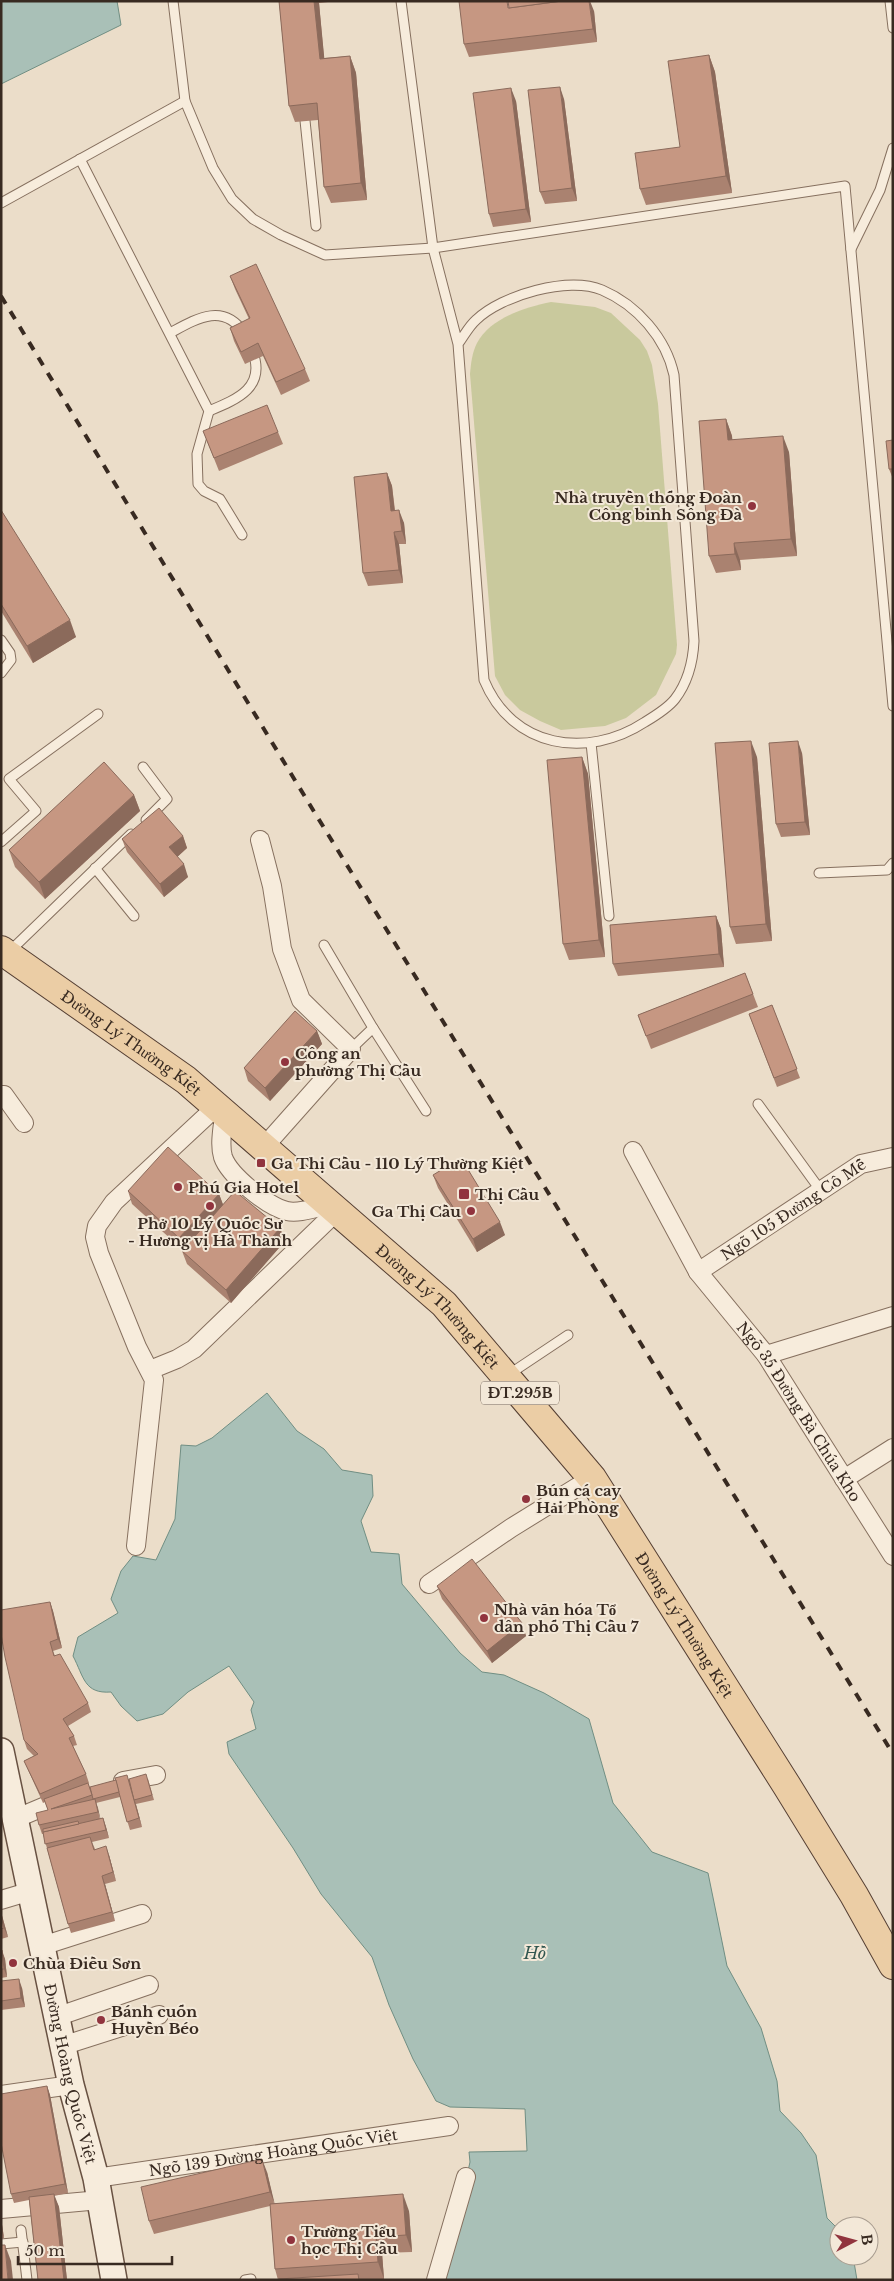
<svg xmlns="http://www.w3.org/2000/svg" width="894" height="2281" font-family="'Libre Baskerville',serif">
	<style>
		.green { fill: #c9c99d }
		.water { fill: #a9c0b7; stroke: #708e83 }
		.lines { fill: none; stroke-linecap: round; stroke-linejoin: round }
		.lane-casing { stroke: #86705f; stroke-width: 11 }
		.street-casing { stroke: #86705f; stroke-width: 20 }
		.secondary-casing { stroke: #685142; stroke-width: 28 }
		.primary-casing { stroke: #553f33; stroke-width: 30 }
		.lane { stroke: #f7ecdc; stroke-width: 9 }
		.street { stroke: #f7ecdc; stroke-width: 18 }
		.secondary { stroke: #f7ecdc; stroke-width: 25 }
		.primary { stroke: #ebcda5; stroke-width: 28 }
		.rail { stroke: #382a21; stroke-width: 4; stroke-dasharray: 9 9; stroke-linecap: butt }
		.wall { fill: #aa8270 }
		.shaded-wall { fill: #8b6a5b }
		.building { fill: #c69782; stroke: #8b6a5b }
		.poi-dot { fill: #91343e; stroke: #f3e8d8; stroke-width: 2 }
		.labels { text-anchor: middle; dominant-baseline: central; stroke-width: 4; stroke-linejoin: round; paint-order: stroke }
		.shield { fill: #f3e8d8; stroke: #706358; stroke-width: 1 }
		.shield-label { font-size: 14px; font-weight: bold; fill: #382a21 }
		.poi-label { font-size: 15px; font-weight: bold; fill: #382a21; stroke: #f3e8d8; text-anchor: start }
		.street-label { font-size: 15px; fill: #382a21; stroke: #f3e8d8 }
		.water-label { font-size: 16px; font-style: italic; fill: #325750; stroke: #f3e8d8 }
	</style>
	<rect width="100%" height="100%" fill="#ebddc9"/>
	<path class="green" d="M551 302 595 307 611 313 640 340 647 351 652 365 658 404 677 645 676 654 656 695 626 718 605 726 561 730 540 721 520 710 505 695 495 676 470 374C471 363 472 353 477 343 490 318 526 307 551 302Z"/>
	<g class="water">
		<path d="M1 1H117L121 25 1 84Z"/>
		<path d="M267 1393 297 1431 324 1449 342 1470 372 1475 373 1496 361 1521 371 1552 399 1554 402 1584 460 1653 482 1672 504 1675 544 1693 589 1719 613 1803 652 1852 708 1873 727 1966 761 2028 777 2081 780 2111 801 2133 816 2155 827 2218 839 2230V2256H853L857 2280H444L470 2162 469 2152 527 2151 525 2109 450 2107 436 2101 413 2059 389 2005 372 1957 321 1894 293 1848 229 1754 227 1742 256 1729 251 1710 254 1702 229 1666 188 1692 163 1714 137 1721 121 1706 111 1692C84 1694 84 1677 73 1656L78 1637 118 1613 111 1599 121 1571 133 1556 156 1560 175 1519 181 1445 196 1446 212 1438Z"/>
	</g>
	<g class="lines">
		<g class="lane-casing">
			<g id="lane">
				<path d="M173 1 185 101 213 168 232 199 253 219 281 235 325 255 433 248 845 186 893 706"/>
				<path d="M401 1 433 248 458 344 484 680C512 748 587 760 645 722 655 716 668 708 675 699 688 682 693 662 694 641L674 375C666 338 637 305 602 290 568 276 502 295 476 320 469 326 464 336 458 344"/>
				<path d="M890 1 893 28"/>
				<path d="M304 111 316 226"/>
				<path d="M80 159 209 411 197 454 198 484 204 491 220 499 242 535"/>
				<path d="M1 203 185 101"/>
				<path d="M851 249 880 190 893 148"/>
				<path d="M170 333C196 319 223 302 244 333"/>
				<path d="M209 411C238 399 267 387 252 350"/>
				<path d="M1 640 10 653 11 660 1 673"/>
				<path d="M591 743 609 916"/>
				<path d="M143 767 167 799 146 820"/>
				<path d="M1 842 36 811 9 779 98 714"/>
				<path d="M95 868 134 916"/>
				<path d="M819 873 887 870 893 863"/>
				<path d="M324 945 373 1028 351 1049"/>
				<path d="M9 952 131 834"/>
				<path d="M373 1028 426 1111"/>
				<path d="M758 1104 821 1191"/>
				<path d="M508 1375 568 1335"/>
				<path d="M21 2230 27 2280"/>
				<path d="M1 2244 23 2242"/>
				<path d="M245 2280 251 2279"/>
			</g>
		</g>
		<g class="street-casing">
			<g id="street">
				<path d="M260 840 272 886 282 949 301 1000 351 1049 263 1148"/>
				<path d="M1 1095H4L24 1123"/>
				<path d="M224 1114C223 1127 219 1144 223 1157 229 1175 268 1207 287 1211 299 1214 317 1207 329 1205"/>
				<path id="s1" d="M633 1151 698 1272 766 1355 893 1556"/>
				<path id="s2" d="M698 1272 861 1164 893 1157"/>
				<path d="M766 1355 893 1316"/>
				<path d="M150 1370 177 1359 194 1349 337 1211"/>
				<path d="M844 1479 893 1448"/>
				<path d="M136 1546 154 1380 137 1347 99 1253 95 1237 97 1226 114 1202 216 1107"/>
				<path d="M429 1584 511 1528 592 1478"/>
				<path d="M123 1781 156 1775"/>
				<path d="M17 1818 67 1797"/>
				<path d="M1 1900 31 1891"/>
				<path d="M42 1946 142 1914"/>
				<path d="M56 2017 149 1985"/>
				<path d="M62 2046 159 2015"/>
				<path d="M1 2095 71 2085"/>
				<path id="s3" d="M96 2178 449 2126"/>
				<path d="M1 2209 100 2200"/>
				<path d="M436 2280 466 2177"/>
			</g>
		</g>
		<g class="secondary-casing">
			<g id="secondary">
				<path id="s4" d="M1 1751 71 2085 96 2178 114 2280"/>
			</g>
		</g>
		<g class="primary-casing">
			<g id="primary">
				<path id="s5" d="M1 950 186 1080 444 1304 592 1478 787 1786 854 1895 893 1965"/>
			</g>
		</g>
		<use href="#lane" class="lane"/>
		<use href="#street" class="street"/>
		<use href="#secondary" class="secondary"/>
		<use href="#primary" class="primary"/>
		<path class="rail" d="M1 296 310 805 893 1754"/>
	</g>
	<g class="wall">
		<path d="M279 1H337L319 3 324 58 350 56 356 73 367 200 331 203 324 187 318 120 295 122 289 106Z"/>
		<path d="M594 11 597 42 469 57 464 44Z"/>
		<path d="M709 55 715 72 732 193 646 205 640 189 680 147Z"/>
		<path d="M564 99 577 201 545 204 540 192Z"/>
		<path d="M516 101 531 222 493 227 489 214Z"/>
		<path d="M230 276 305 369 310 381 281 395 263 356 245 364 234 341 230 328 249 319 235 289Z"/>
		<path d="M726 419 732 436V440L789 452 797 556 740 560 741 570 716 573 709 556Z"/>
		<path d="M203 431 278 432 283 444 219 471Z"/>
		<path d="M893 440V479L889 469Z"/>
		<path d="M387 473 392 486 395 510 404 523 406 544H399L403 583 368 586 363 573Z"/>
		<path d="M1 510 76 637 33 663 1 611Z"/>
		<path d="M802 753 810 835 781 837 776 824Z"/>
		<path d="M582 757 588 774 605 957 569 960 563 944Z"/>
		<path d="M757 757 772 941 736 944 730 927Z"/>
		<path d="M134 795 140 811 45 899 15 867 9 850Z"/>
		<path d="M183 836 187 848 177 857 188 877 164 897 127 852 122 839Z"/>
		<path d="M716 916 721 929 724 967 618 976 613 964Z"/>
		<path d="M745 973 758 1007 651 1049 638 1015Z"/>
		<path d="M772 1005 800 1078 777 1087 749 1014Z"/>
		<path d="M317 1031 322 1044 270 1101 248 1081 244 1068Z"/>
		<path d="M433 1175 505 1235 477 1252 438 1188Z"/>
		<path d="M128 1191 219 1194 223 1205 280 1228 285 1241 231 1303 187 1264 182 1251 183 1250 132 1204Z"/>
		<path d="M437 1586 522 1623 526 1636 492 1663 442 1599Z"/>
		<path d="M50 1602 53 1611 62 1648 53 1651 55 1656 88 1703 91 1712 68 1726 74 1736 77 1745 73 1746 86 1774 89 1783 87 1784 90 1787 129 1779H148L154 1800 136 1804 142 1827 130 1830 120 1797 96 1803 100 1819 103 1818 106 1827 109 1838 92 1842 95 1849 109 1855 116 1881 105 1884 115 1921 71 1933 68 1924 43 1834H42L39 1825 48 1810 45 1802 43 1803 24 1761 34 1756 27 1749 24 1740Z"/>
		<path d="M1 1912 8 1937 1 1939Z"/>
		<path d="M1 1951 5 1959 7 1977 1 1978Z"/>
		<path d="M1 1981 22 1988 25 2007 1 2010Z"/>
		<path d="M47 2086 50 2095 68 2193 54 2196 59 2207 67 2280H38L29 2200 14 2203 11 2194Z"/>
		<path d="M267 2172 274 2203 409 2211 412 2252 382 2253 384 2279 367 2280H278L275 2269 270 2206 154 2234 149 2221Z"/>
		<path d="M1 2218 4 2238 1 2239Z"/>
	</g>
	<g class="shaded-wall">
		<path d="M314 1H318L319 3 326 76 320 59Z"/>
		<path d="M589 1H590L594 11 597 42 593 29Z"/>
		<path d="M709 55 715 72 732 193 726 176Z"/>
		<path d="M350 56 356 73 367 200 361 183Z"/>
		<path d="M560 87 564 99 577 201 572 188Z"/>
		<path d="M511 88 516 101 531 222 526 209Z"/>
		<path d="M726 419 732 436 734 457 728 440Z"/>
		<path d="M783 436 789 452 797 556 791 539Z"/>
		<path d="M387 473 392 486 396 524 391 511Z"/>
		<path d="M399 510 404 523 406 544 402 531Z"/>
		<path d="M394 532 399 544 403 583 399 570Z"/>
		<path d="M734 543 740 560 741 570 735 554Z"/>
		<path d="M70 620 76 637 33 663 27 646Z"/>
		<path d="M751 741 757 757 772 941 766 924Z"/>
		<path d="M798 741 802 753 810 835 805 822Z"/>
		<path d="M582 757 588 774 605 957 599 940Z"/>
		<path d="M134 795 140 811 45 899 39 882Z"/>
		<path d="M183 836 187 848 174 860 169 847Z"/>
		<path d="M184 864 188 877 164 897 160 884Z"/>
		<path d="M716 916 721 929 724 967 719 954Z"/>
		<path d="M317 1031 322 1044 270 1101 265 1088Z"/>
		<path d="M219 1194 224 1207 184 1251 179 1238Z"/>
		<path d="M500 1222 505 1235 477 1252 473 1239Z"/>
		<path d="M280 1228 285 1241 231 1303 226 1290Z"/>
		<path d="M50 1602 53 1611 62 1648 58 1639Z"/>
		<path d="M522 1623 526 1636 492 1663 487 1651Z"/>
		<path d="M130 1783 142 1827 139 1818Z"/>
		<path d="M95 1799 98 1808 101 1821 98 1812Z"/>
		<path d="M103 1818 106 1827 109 1838 106 1830Z"/>
		<path d="M106 1846 109 1855 116 1881 113 1872Z"/>
		<path d="M102 1876 105 1884 115 1921 112 1912Z"/>
		<path d="M1 1912 8 1937 4 1928 1 1916Z"/>
		<path d="M2 1950 5 1959 7 1977 4 1969Z"/>
		<path d="M19 1979 22 1988 25 2007 21 1998Z"/>
		<path d="M47 2086 50 2095 68 2193 65 2184Z"/>
		<path d="M262 2159 267 2172 275 2205 270 2192Z"/>
		<path d="M54 2194 59 2207 67 2280H64Z"/>
		<path d="M403 2194 409 2211 412 2252 406 2235Z"/>
		<path d="M1 2218 4 2238 1 2230Z"/>
		<path d="M376 2237 382 2253 384 2279 378 2262Z"/>
		<path d="M5 2245 11 2261 13 2280H8Z"/>
	</g>
	<g class="building">
		<path d="M279 1H314L320 59 350 56 361 183 324 187 317 103 289 106Z"/>
		<path d="M459 1H507L508 8 562 1H589L593 29 464 44Z"/>
		<path d="M508 1H562L509 8Z"/>
		<path d="M709 55 726 176 640 189 635 153 680 147 668 61Z"/>
		<path d="M560 87 572 188 540 192 528 90Z"/>
		<path d="M511 88 526 209 489 214 473 93Z"/>
		<path d="M256 264 305 369 276 382 258 343 241 352 230 328 250 318 230 276Z"/>
		<path d="M267 405 278 432 214 458 203 431Z"/>
		<path d="M726 419 728 440 783 436 791 539 734 543 735 554 709 556 699 421Z"/>
		<path d="M893 440V469H889L886 441Z"/>
		<path d="M387 473 391 511 399 510 402 531 394 532 399 570 363 573 354 477Z"/>
		<path d="M1 510 70 620 27 646 1 604Z"/>
		<path d="M751 741 766 924 730 927 715 743Z"/>
		<path d="M798 741 805 822 776 824 769 743Z"/>
		<path d="M582 757 599 940 563 944 547 760Z"/>
		<path d="M104 762 134 795 39 882 9 850Z"/>
		<path d="M159 808 183 836 169 847 184 864 160 884 122 839Z"/>
		<path d="M716 916 719 954 613 964 610 925Z"/>
		<path d="M745 973 753 994 646 1036 638 1015Z"/>
		<path d="M772 1005 797 1069 774 1078 749 1014Z"/>
		<path d="M295 1011 317 1031 265 1088 244 1068Z"/>
		<path d="M168 1147 219 1194 179 1238 128 1191Z"/>
		<path d="M461 1158 500 1222 473 1239 433 1175Z"/>
		<path d="M235 1191 280 1228 226 1290 182 1251Z"/>
		<path d="M472 1559 522 1623 487 1651 437 1586Z"/>
		<path d="M50 1602 58 1639 50 1642 54 1656 60 1654 88 1703 63 1719 74 1736 69 1738 86 1774 40 1794 24 1761 38 1754 24 1740 5 1657 1 1634V1610Z"/>
		<path d="M146 1774 152 1795 134 1800 129 1779Z"/>
		<path d="M127 1775 139 1818 127 1822 115 1778Z"/>
		<path d="M116 1780 119 1792 93 1799 90 1787Z"/>
		<path d="M88 1783 92 1795 51 1809 95 1799 98 1812 39 1825 36 1813 48 1810 44 1799Z"/>
		<path d="M103 1818 106 1830 45 1844 43 1832Z"/>
		<path d="M78 1821 79 1824 43 1832V1829Z"/>
		<path d="M90 1837 94 1850 106 1846 113 1872 102 1876 112 1912 68 1924 47 1848Z"/>
		<path d="M1 1916 4 1928 1 1929Z"/>
		<path d="M2 1950 4 1969H1V1951Z"/>
		<path d="M19 1979 21 1998 1 2001V1981Z"/>
		<path d="M47 2086 65 2184 11 2194 1 2143V2094Z"/>
		<path d="M262 2159 270 2192 149 2221 141 2187Z"/>
		<path d="M54 2194 64 2280H38L29 2197Z"/>
		<path d="M403 2194 406 2235 376 2237 378 2262 275 2269 270 2204Z"/>
		<path d="M1 2245H5L8 2280H1Z"/>
		<path d="M358 2274 359 2280H279V2279Z"/>
	</g>
	<g class="poi-dot">
		<circle cx="752" cy="506" r="5"/>
		<circle cx="285" cy="1062" r="5"/>
		<rect x="256" y="1158" width="10" height="10" rx="2.5"/>
		<circle cx="178" cy="1187" r="5"/>
		<rect x="458" y="1188" width="12" height="12" rx="2.5"/>
		<circle cx="210" cy="1206" r="5"/>
		<circle cx="471" cy="1211" r="5"/>
		<circle cx="526" cy="1499" r="5"/>
		<circle cx="484" cy="1618" r="5"/>
		<circle cx="13" cy="1963" r="5"/>
		<circle cx="101" cy="2020" r="5"/>
		<circle cx="291" cy="2240" r="5"/>
	</g>
	<g class="labels">
		<rect class="shield" x="481" y="1381.5" width="78" height="23" rx="4"/>
		<g class="shield-label">
			<text x="520" y="1393">ĐT.295B</text>
		</g>
		<g class="poi-label">
			<text x="742" y="497" text-anchor="end">Nhà truyền thống Đoàn<tspan x="742" dy="17">Công binh Sông Đà</tspan></text>
			<text x="295" y="1053">Công an<tspan x="295" dy="17">phường Thị Cầu</tspan></text>
			<text x="271" y="1163">Ga Thị Cầu - 110 Lý Thường Kiệt</text>
			<text x="188" y="1187">Phú Gia Hotel</text>
			<text x="475" y="1194">Thị Cầu</text>
			<text x="461" y="1211" text-anchor="end">Ga Thị Cầu</text>
			<text x="210" y="1223" text-anchor="middle">Phở 10 Lý Quốc Sư<tspan x="210" dy="17">- Hương vị Hà Thành</tspan></text>
			<text x="536" y="1490">Bún cá cay<tspan x="536" dy="17">Hải Phòng</tspan></text>
			<text x="494" y="1609">Nhà văn hóa Tổ<tspan x="494" dy="17">dân phố Thị Cầu 7</tspan></text>
			<text x="23" y="1963">Chùa Điều Sơn</text>
			<text x="111" y="2011">Bánh cuốn<tspan x="111" dy="17">Huyền Béo</tspan></text>
			<text x="301" y="2231">Trường Tiểu<tspan x="301" dy="17">học Thị Cầu</tspan></text>
		</g>
		<g class="street-label">
			<text stroke="none"><textPath href="#s5" startOffset="160">Đường Lý Thường Kiệt</textPath></text>
			<text stroke="none"><textPath href="#s2" startOffset="114">Ngõ 105 Đường Cô Mễ</textPath></text>
			<text stroke="none"><textPath href="#s5" startOffset="565">Đường Lý Thường Kiệt</textPath></text>
			<text stroke="none"><textPath href="#s1" startOffset="310">Ngõ 35 Đường Bà Chúa Kho</textPath></text>
			<text stroke="none"><textPath href="#s5" startOffset="970">Đường Lý Thường Kiệt</textPath></text>
			<text stroke="none"><textPath href="#s4" startOffset="330">Đường Hoàng Quốc Việt</textPath></text>
			<text stroke="none"><textPath href="#s3" startOffset="179">Ngõ 139 Đường Hoàng Quốc Việt</textPath></text>
		</g>
		<g class="water-label">
			<text x="535" y="1953">Hồ</text>
		</g>
	</g>
	<rect width="894" height="2281" fill="none" stroke="#382a21" stroke-width="5"/>
	<g transform="translate(854 2241) rotate(84)"><circle r="24" fill="#f3e8d8" stroke="#a89c8f"/>
	<path d="M0-4L9 19L0 12L-9 19Z" fill="#91343e"/>
	<text y="-8" font-size="14" font-weight="bold" text-anchor="middle" fill="#382a21">B</text>
	</g>
	<path d="M18 2256v8h154v-8" fill="none" stroke="#382a21" stroke-width="2.5"/>
	<text x="25" y="2256" font-size="15" fill="#382a21" stroke="#f3e8d8" stroke-width="4" paint-order="stroke">50 m</text>
</svg>
